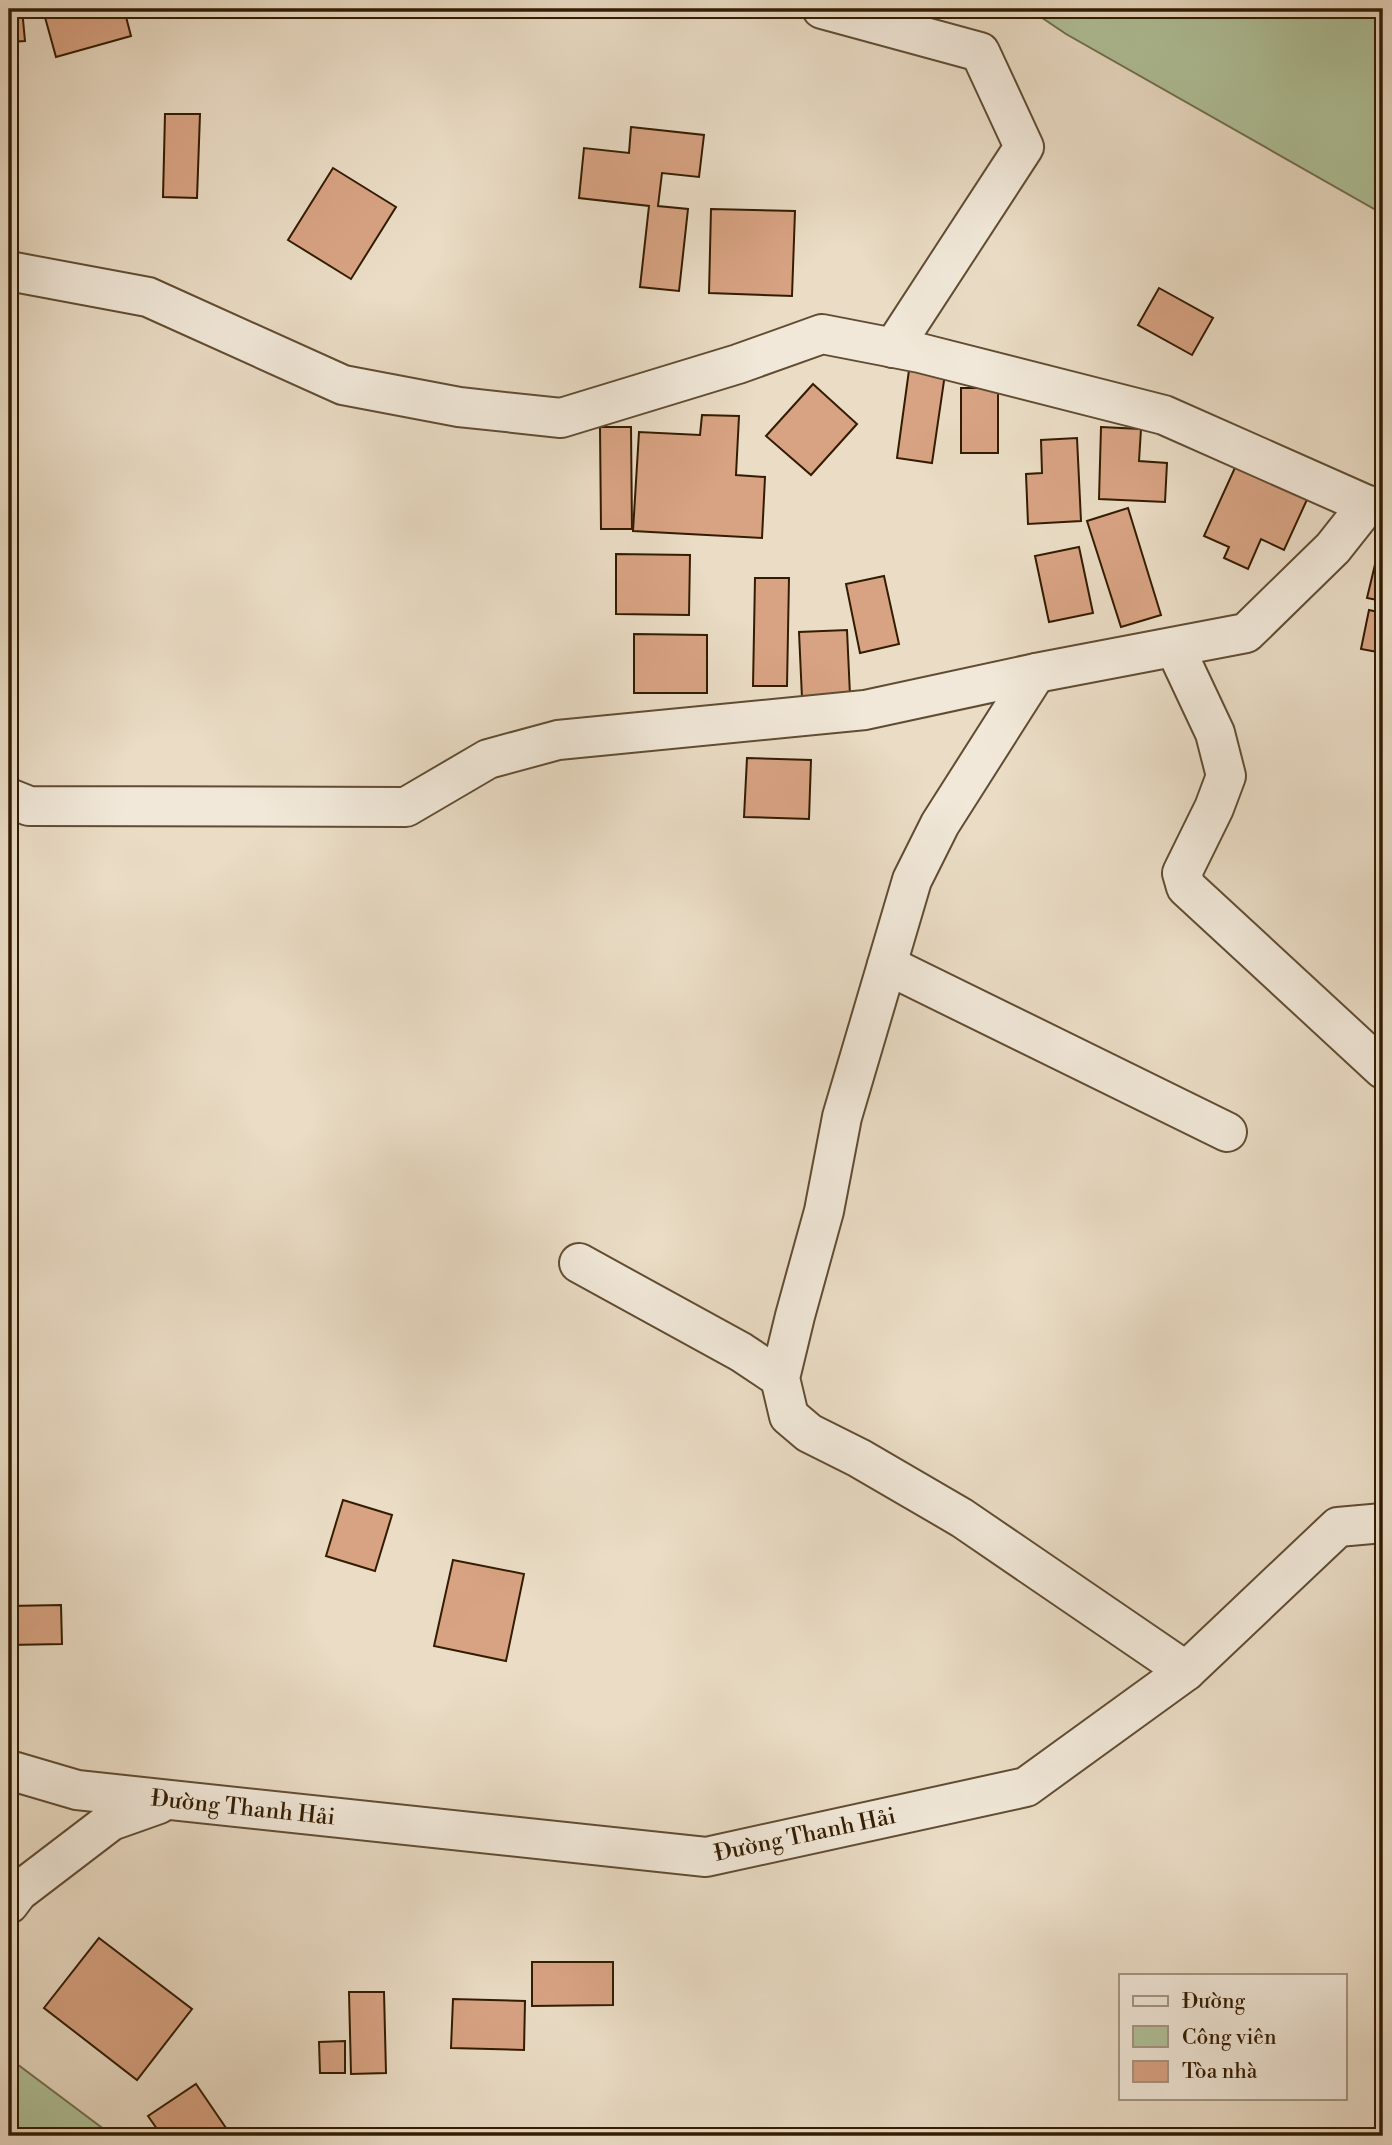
<svg xmlns="http://www.w3.org/2000/svg" width="1392" height="2145" font-family="'Libre Bodoni',serif">
	<style>
		.green { fill: #b0c29a; stroke: #726f4e; stroke-width: 2 }
		.building { fill: #d8a383; stroke: #331c01; stroke-width: 2 }
		.lines { fill: none; stroke-linecap: round; stroke-linejoin: round }
		.minor-casing { stroke: #614c32; stroke-width: 42 }
		.minor { stroke: #f1e8d9; stroke-width: 38 }
		.labels { text-anchor: middle; dominant-baseline: central; stroke-width: 6; stroke-linejoin: round; paint-order: stroke }
		.street-label { font-size: 23px; fill: #331c01; stroke: #f1e8d9 }
	</style>
	<rect width="100%" height="100%" fill="#eadcc5"/>
	<filter id="stains"><feTurbulence type="fractalNoise" baseFrequency=".00286" numOctaves="4"/><feColorMatrix values="0 0 0 0 .2 0 0 0 0 .09 0 0 0 0 .02 0 0 0 .5 -.17"/></filter>
	<radialGradient id="worn" r=".72"><stop offset=".6" stop-color="#630" stop-opacity="0"/><stop offset="1" stop-color="#630" stop-opacity=".3"/></radialGradient>
	<g class="green">
		<path d="M1029 9H1383V214L1066 34Z"/>
		<path d="M9 2058 113 2136H9Z"/>
	</g>
	<g class="building">
		<path d="M9 9H22L25 41 9 42Z"/>
		<path d="M48 9H124L131 36 56 57 43 10Z"/>
		<path d="M165 114H200L197 198 163 197Z"/>
		<path d="M631 127 704 135 699 177 662 173 658 206 688 209 679 291 640 287 649 206 579 198 584 148 629 153Z"/>
		<path d="M333 168 396 207 351 279 288 240Z"/>
		<path d="M711 209 795 211 792 296 709 293Z"/>
		<path d="M1159 288 1213 318 1192 355 1138 325Z"/>
		<path d="M909 370 945 374 932 463 897 458Z"/>
		<path d="M813 384 857 424 811 475 766 436Z"/>
		<rect x="961" y="388" width="37" height="65"/>
		<path d="M702 415 739 416 736 475 765 477 762 538 633 531 639 432 700 435Z"/>
		<path d="M600 427H631L632 529H601Z"/>
		<path d="M1101 427 1141 429 1139 461 1167 463 1165 502 1099 499Z"/>
		<path d="M1077 438 1081 521 1028 524 1026 474 1042 473 1041 440Z"/>
		<path d="M1238 461 1310 493 1284 550 1261 539 1248 569 1224 558 1229 547 1204 536Z"/>
		<path d="M1128 508 1161 615 1121 627 1087 521Z"/>
		<path d="M1383 531V601L1367 598Z"/>
		<path d="M1079 547 1093 613 1049 622 1035 556Z"/>
		<path d="M616 554 690 555 689 615 616 614Z"/>
		<path d="M884 576 899 644 860 653 846 584Z"/>
		<path d="M755 578H789L787 686H753Z"/>
		<path d="M1369 610 1383 613V653L1361 649Z"/>
		<path d="M847 630 850 695 802 698 799 632Z"/>
		<path d="M634 634 707 635V693H634Z"/>
		<path d="M747 758 811 760 809 819 744 817Z"/>
		<path d="M343 1500 392 1515 375 1571 326 1556Z"/>
		<path d="M453 1560 524 1574 506 1661 434 1646Z"/>
		<path d="M61 1605 62 1644 9 1645V1606Z"/>
		<path d="M99 1938 192 2009 137 2080 44 2008Z"/>
		<path d="M532 1962H613V2005L532 2006Z"/>
		<path d="M349 1992H384L386 2073 351 2074Z"/>
		<path d="M453 1999 525 2001 524 2050 451 2048Z"/>
		<path d="M345 2041V2073H320L319 2042Z"/>
		<path d="M196 2084 226 2128 213 2136H162L148 2116Z"/>
	</g>
	<g class="lines">
		<g class="minor-casing">
			<g id="minor">
				<path d="M822 9 980 52 1024 147 893 348"/>
				<path d="M9 271 148 297 343 385 459 407 561 418 738 364 822 334 920 353 1164 415 1367 505 1383 507"/>
				<path d="M1175 648 1215 733 1226 776 1214 808 1182 873 1186 887 1383 1069"/>
				<path d="M1036 673 940 824 912 880 842 1117 824 1211 795 1316 780 1378 789 1416 809 1433 859 1458 962 1518 1186 1671"/>
				<path d="M9 798 29 806 406 807 488 759 558 740 865 710 1036 673 1246 633 1333 548 1367 505"/>
				<path d="M887 965 1227 1132"/>
				<path d="M579 1263 741 1352 780 1378"/>
				<path d="M9 1770 77 1790 706 1857 1026 1787 1186 1671 1338 1527 1383 1523"/>
				<path d="M9 1904 18 1892 111 1821 159 1804"/>
			</g>
		</g>
		<use href="#minor" class="minor"/>
	</g>
	<g class="labels">
		<g class="street-label">
			<text transform="translate(243 1808) rotate(6)">Đường Thanh Hải</text>
			<text transform="translate(805 1835) rotate(-12)">Đường Thanh Hải</text>
		</g>
	</g>
	<rect width="1392" height="2145" fill="none" stroke="#eadcc5" stroke-width="35"/>
	<rect x="10" y="10" width="1371" height="2124" fill="none" stroke="#331c01" stroke-width="3.5"/>
	<rect x="18" y="18" width="1357" height="2110" fill="none" stroke="#331c01" stroke-width="2"/>
	<rect x="1119" y="1974" width="228" height="126" fill="#f1e8d9" stroke="#a59683" stroke-width="2"/>
	<rect x="1133" y="1996" width="35" height="10" fill="#f1e8d9" stroke="#a59683" stroke-width="2"/>
	<text x="1182" y="2008" font-size="21" fill="#331c01">Đường</text>
	<rect x="1133" y="2026" width="35" height="21" fill="#b0c29a" stroke="#a59683" stroke-width="2"/>
	<text x="1182" y="2044" font-size="21" fill="#331c01">Công viên</text>
	<rect x="1133" y="2061" width="35" height="21" fill="#d8a383" stroke="#a59683" stroke-width="2"/>
	<text x="1182" y="2078" font-size="21" fill="#331c01">Tòa nhà</text>
	<rect width="100%" height="100%" filter="url(#stains)"/>
	<rect width="100%" height="100%" fill="url(#worn)"/>
</svg>
